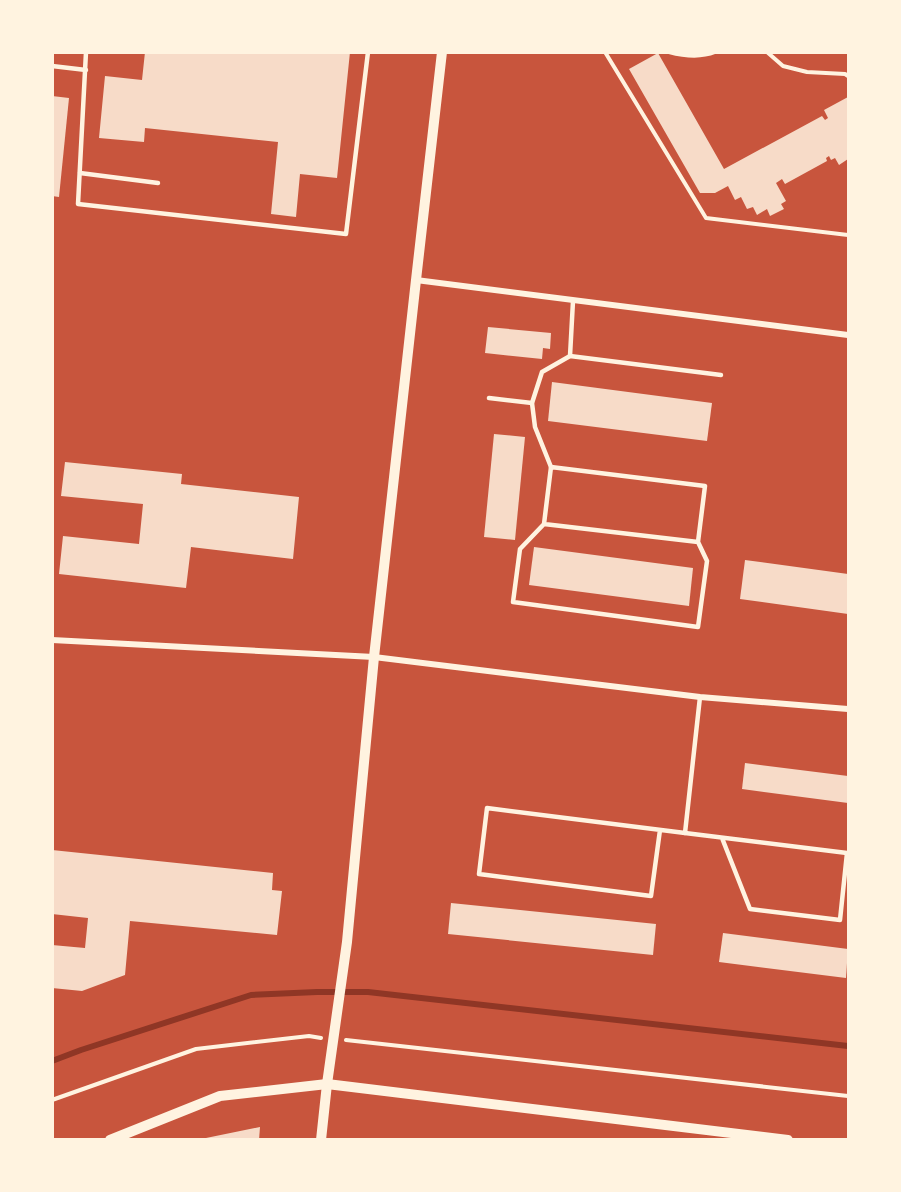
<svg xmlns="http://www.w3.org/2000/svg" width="901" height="1192" font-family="'IBM Plex Sans',sans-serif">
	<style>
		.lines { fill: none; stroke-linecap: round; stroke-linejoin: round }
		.stream { stroke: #8f3625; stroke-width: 6 }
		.building { fill: #f7dbc8 }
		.path { stroke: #fff3e0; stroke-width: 4 }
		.service { stroke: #fff3e0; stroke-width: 4.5 }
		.minor { stroke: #fff3e0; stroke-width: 6 }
		.tertiary { stroke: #fff3e0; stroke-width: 10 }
	</style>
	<rect width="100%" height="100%" fill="#c8553d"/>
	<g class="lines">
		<path class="stream" d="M52 1061 81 1050 251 995 317 992H368L848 1046"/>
	</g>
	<g class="building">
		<path d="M145 52H350L337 178 300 174 296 217 271 214 278 142 145 128 144 142 99 138 105 76 142 80Z"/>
		<path d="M658 53 724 169 822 116 825 120 828 118 824 110 848 97V159L839 165 835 158 831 160 829 156 826 158 827 161 785 184 782 179 776 183 786 201 781 204 784 209 770 216 767 209 757 215 753 207 747 209 741 197 735 200 728 186 715 193H700L629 69Z"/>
		<path d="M52 96 69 98 59 197 52 196Z"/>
		<path d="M488 327 551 333 550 349 543 348 542 359 485 353Z"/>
		<path d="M552 382 712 403 707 441 548 421Z"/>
		<path d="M494 434 525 437 515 540 484 537Z"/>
		<path d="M65 462 182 474 181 484 299 497 293 559 191 547 186 588 59 574 63 536 139 544 143 504 61 496Z"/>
		<path d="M534 547 693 568 689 606 529 585Z"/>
		<path d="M745 560 848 574V614L740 599Z"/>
		<path d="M745 763 848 776V803L742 789Z"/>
		<path d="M52 850 273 873 272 890 282 891 277 935 130 921 125 975 82 991 52 988V945L85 948 88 918 52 914Z"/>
		<path d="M451 903 656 924 653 955 448 934Z"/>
		<path d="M723 933 848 949 846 978 719 962Z"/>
		<path d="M260 1127 259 1140H206V1138Z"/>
	</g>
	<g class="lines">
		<g class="path">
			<path d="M605 52 706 218 848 235"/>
			<path d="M669 52C684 56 700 58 715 52"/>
			<path d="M767 52 783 66 807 72 845 74 848 76"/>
			<path d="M346 1040 848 1096"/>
			<path d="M52 1100 196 1049 309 1036 321 1038"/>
		</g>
		<g class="service">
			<path d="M86 52 78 204 346 234 368 52"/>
			<path d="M52 66 86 70"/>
			<path d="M80 173 158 183"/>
			<path d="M570 356 573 301"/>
			<path d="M489 398 532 403"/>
			<path d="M551 467 535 427 532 403 542 372 570 356 721 375"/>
			<path d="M544 524 520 549 513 602 698 627 707 561 698 542 705 486 551 467 544 524 698 542"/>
			<path d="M660 830 651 896 479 874 487 808 685 833 700 697"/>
			<path d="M685 833 847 853 840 920 750 909 722 838"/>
		</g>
		<g class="minor">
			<path d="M416 280 848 335"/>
			<path d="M52 640 374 657 700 697 848 709"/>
		</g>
		<g class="tertiary">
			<path d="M110 1140 220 1096 327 1084 788 1140"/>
			<path d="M321 1140 327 1084 347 942 374 657 416 280 442 52"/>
		</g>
	</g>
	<rect width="901" height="1192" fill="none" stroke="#fff3e0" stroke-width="108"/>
</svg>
